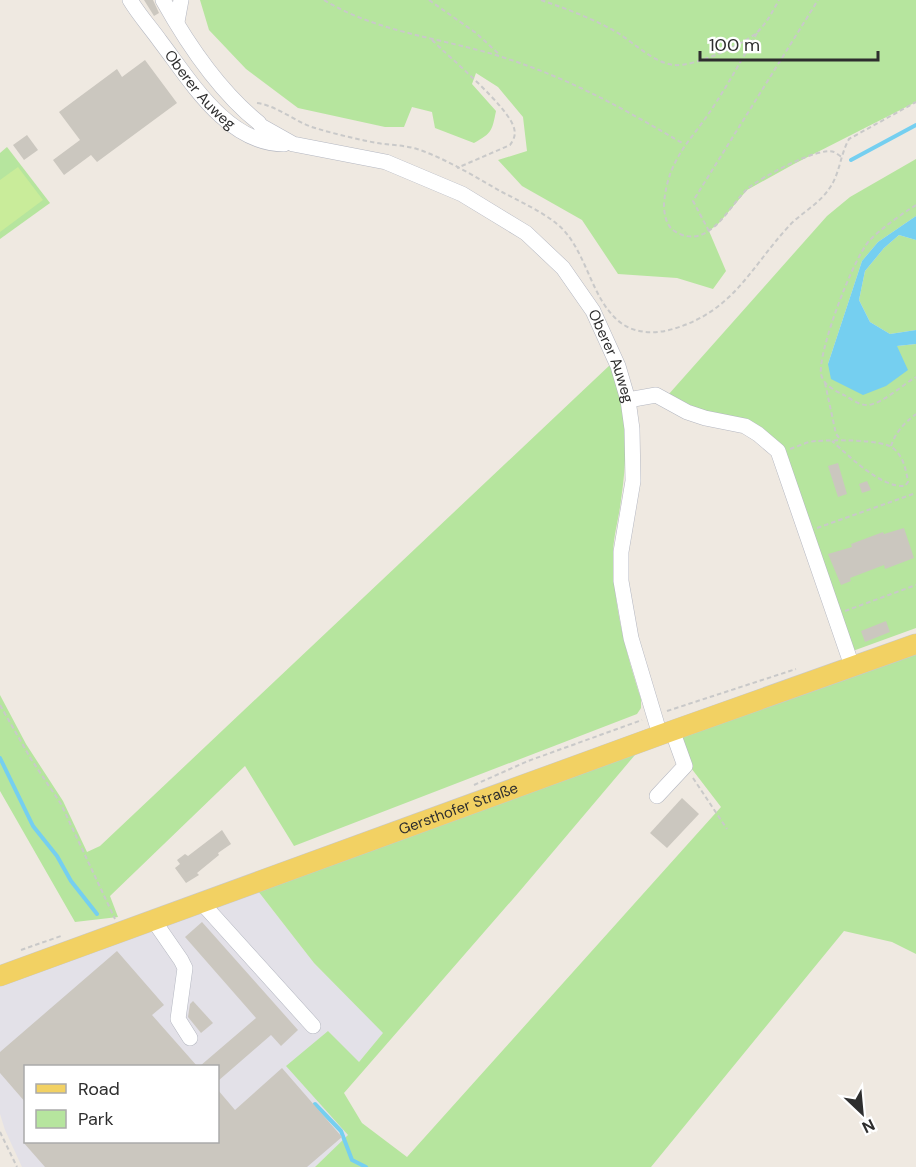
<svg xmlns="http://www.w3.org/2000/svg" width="916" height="1167" font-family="'DM Sans',sans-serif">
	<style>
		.industrial { fill: #e3e1e8; fill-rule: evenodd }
		.green { fill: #b6e59e }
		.pitch { fill: #c9ec9a }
		.water { fill: #75cff0 }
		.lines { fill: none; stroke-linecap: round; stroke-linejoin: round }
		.stream { stroke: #75cff0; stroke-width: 4 }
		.building { fill: #cbc7bf }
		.minor-casing { stroke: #b4b7c1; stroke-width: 16 }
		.major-casing { stroke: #c9c9c9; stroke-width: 21 }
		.path { stroke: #c9c9c9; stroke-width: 2; stroke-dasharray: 4.5 3; stroke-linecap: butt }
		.minor { stroke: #fff; stroke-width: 15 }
		.major { stroke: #f2d163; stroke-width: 20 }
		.labels { text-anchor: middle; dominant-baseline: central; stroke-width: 6; stroke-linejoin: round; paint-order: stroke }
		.street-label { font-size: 15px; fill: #2e2e2e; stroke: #fff }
	</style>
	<rect width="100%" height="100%" fill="#efe9e1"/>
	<path class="industrial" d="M258 891 314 963 384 1033 358 1063 328 1031 348 1136 315 1167H22L5 1130 0 1114V983ZM26 1066H218V1142H26Z"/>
	<g class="green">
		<path d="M200 0H916V102L794 164 747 190 719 223 709 231 726 271 713 289 677 278 618 274 582 220 522 186 498 160 527 151 523 117 498 87 476 73 472 84 496 111C492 131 492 133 474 143L435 128 432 112 412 107 404 127H385L298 108 246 69 209 30Z"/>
		<path d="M7 147 50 203 0 239V153Z"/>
		<path d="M916 159V216L878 242 862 261 828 364 897 346 916 344V628L850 652 780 451 705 415 668 395 827 216 850 197Z"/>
		<path d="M899 235 916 240V330L890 334 870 322 859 300 865 271 884 248Z"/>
		<path d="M611 364C628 411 628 452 621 500 619 518 613 537 613 555 613 605 626 652 641 699V708L637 714 294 846 245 766 110 896 118 917 75 922 0 791V695L26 744 63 801 87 852 100 846Z"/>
		<path d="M916 654V954L892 942 844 931 651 1167H315L348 1135 286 1066 328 1031 359 1062 383 1033 314 963 258 891 640 749 519 892 344 1093 362 1123 407 1157 721 807 688 764 679 738Z"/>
	</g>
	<path class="pitch" d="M18 167 43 200 0 232V180Z"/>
	<path class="water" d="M916 216V240L899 235 884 248 865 271 859 300 870 322 890 334 916 330V344L897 346 908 370 886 386 863 395 831 379 828 364 862 261 878 242Z"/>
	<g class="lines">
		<g class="stream">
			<path d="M851 160 916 125"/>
			<path d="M0 758 33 826 57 856 71 881 97 914"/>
			<path d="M315 1104 341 1131 352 1160 366 1167"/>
		</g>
	</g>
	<g class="building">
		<path d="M144 0H153L159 13 154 16Z"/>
		<path d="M145 60 177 103 97 162 91 155 64 175 53 160 80 140 59 112 117 69 122 77Z"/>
		<path d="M27 135 38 150 24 160 13 145Z"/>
		<path d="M838 463 847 494 838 497 828 466Z"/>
		<path d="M867 481 871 490 862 493 859 484Z"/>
		<path d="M904 528 914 558 885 569 884 565 850 578 851 581 841 585 828 554 852 547 851 544 883 532 884 534Z"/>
		<path d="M886 621 890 632 865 642 861 631Z"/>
		<path d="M682 798 699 814 667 848 650 833Z"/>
		<path d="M222 830 231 844 218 853 219 855 197 873 199 875 186 883 175 868 180 864 177 860 185 854 188 856Z"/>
		<path d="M202 922 298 1030 281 1046 271 1035 218 1081V1066H200L256 1018 185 937Z"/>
		<path d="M117 951 164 1005 152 1015 197 1066H26V1103L0 1073V1052Z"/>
		<path d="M193 1001 213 1023 201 1033 188 1017 190 1004Z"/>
		<path d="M282 1068 342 1137 307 1167H45L23 1142H218V1090L235 1110Z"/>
	</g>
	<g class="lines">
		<g class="minor-casing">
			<g id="minor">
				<path id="s1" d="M130 0C139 15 150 27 160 41 190 80 227 144 284 144"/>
				<path d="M163 0C188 45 219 91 259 123"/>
				<path d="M177 22 181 0"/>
				<path id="s2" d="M261 126 293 144 386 162 462 194 526 233 563 268 593 311 618 366 628 400 632 429 633 481 621 552V581L631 638 660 735"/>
				<path d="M628 400 656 395 687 412 705 418 745 426 758 434 778 451 852 666"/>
				<path d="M657 796 685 766 672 730"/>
				<path d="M202 903 313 1026"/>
				<path d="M154 921 181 960 185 968 178 1019 190 1038"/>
			</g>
		</g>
		<g class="major-casing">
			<g id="major">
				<path id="s3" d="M0 976 660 735 916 644"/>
			</g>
		</g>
		<g class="path">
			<path d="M324 0C378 33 443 38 502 57 571 79 622 108 684 144"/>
			<path d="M429 0 476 33 500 55"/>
			<path d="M541 0C567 9 594 19 618 33 634 43 654 63 674 65 694 67 739 46 755 34 766 25 772 12 779 0"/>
			<path d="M757 33C743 57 730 81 715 104 692 141 668 156 664 204 664 214 666 227 676 232 709 251 729 206 747 189 760 178 818 146 834 152 835 152 841 157 842 157"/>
			<path d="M432 40C450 58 508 106 514 128 516 135 514 139 510 145L457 168"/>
			<path d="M257 103C278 106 295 122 315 128 335 134 356 139 377 143 390 145 404 145 417 149 447 159 475 177 502 192 521 202 541 211 557 224 587 248 590 300 621 323 636 334 656 334 673 329 734 311 750 268 789 226 801 213 819 204 829 189 840 174 840 155 849 139L916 102"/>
			<path d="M916 205C903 213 879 230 869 241 853 259 818 351 821 374 823 385 835 391 844 395 851 399 860 406 869 405 885 402 902 385 916 377"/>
			<path d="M709 231 693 201 818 0"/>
			<path d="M825 383 836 434 841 440"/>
			<path d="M891 446C895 433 905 422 916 414"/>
			<path d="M790 449C799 446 808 441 817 441 832 440 882 439 893 448 903 456 906 469 908 482L905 486C881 488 849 456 832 441"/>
			<path d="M817 528 916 493"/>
			<path d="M845 611 916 585"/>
			<path d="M0 705 31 759 61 804 115 919"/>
			<path d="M667 711 796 669"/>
			<path d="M693 778 727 829"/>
			<path d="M474 785 528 761 642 720"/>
			<path d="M21 950 61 936"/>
			<path d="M0 1132 17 1167"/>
		</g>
		<use href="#minor" class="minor"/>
		<use href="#major" class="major"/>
	</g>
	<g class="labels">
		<g class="street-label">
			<text stroke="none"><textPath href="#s1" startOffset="114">Oberer Auweg</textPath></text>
			<text stroke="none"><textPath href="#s2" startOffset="441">Oberer Auweg</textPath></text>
			<text stroke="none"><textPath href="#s3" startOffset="488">Gersthofer Straße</textPath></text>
		</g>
	</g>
	<rect x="24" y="1065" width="195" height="78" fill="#ffffff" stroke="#ababab" stroke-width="1.5"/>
	<rect x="36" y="1084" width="30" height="9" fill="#f2d163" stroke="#ababab" stroke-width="1.5"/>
	<text x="78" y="1095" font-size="18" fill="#2e2e2e">Road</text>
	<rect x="36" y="1110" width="30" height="18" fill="#b6e59e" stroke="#ababab" stroke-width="1.5"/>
	<text x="78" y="1125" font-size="18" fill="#2e2e2e">Park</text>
	<g transform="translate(862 1113) rotate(154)" stroke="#ffffff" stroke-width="4.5" paint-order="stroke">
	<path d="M0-4.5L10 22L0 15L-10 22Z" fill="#2e2e2e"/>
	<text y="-9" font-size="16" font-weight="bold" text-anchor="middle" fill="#2e2e2e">N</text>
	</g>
	<path d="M700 51v9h178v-9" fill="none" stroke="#2e2e2e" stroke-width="3"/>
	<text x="709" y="51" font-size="18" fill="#2e2e2e" stroke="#ffffff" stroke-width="4.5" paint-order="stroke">100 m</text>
</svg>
